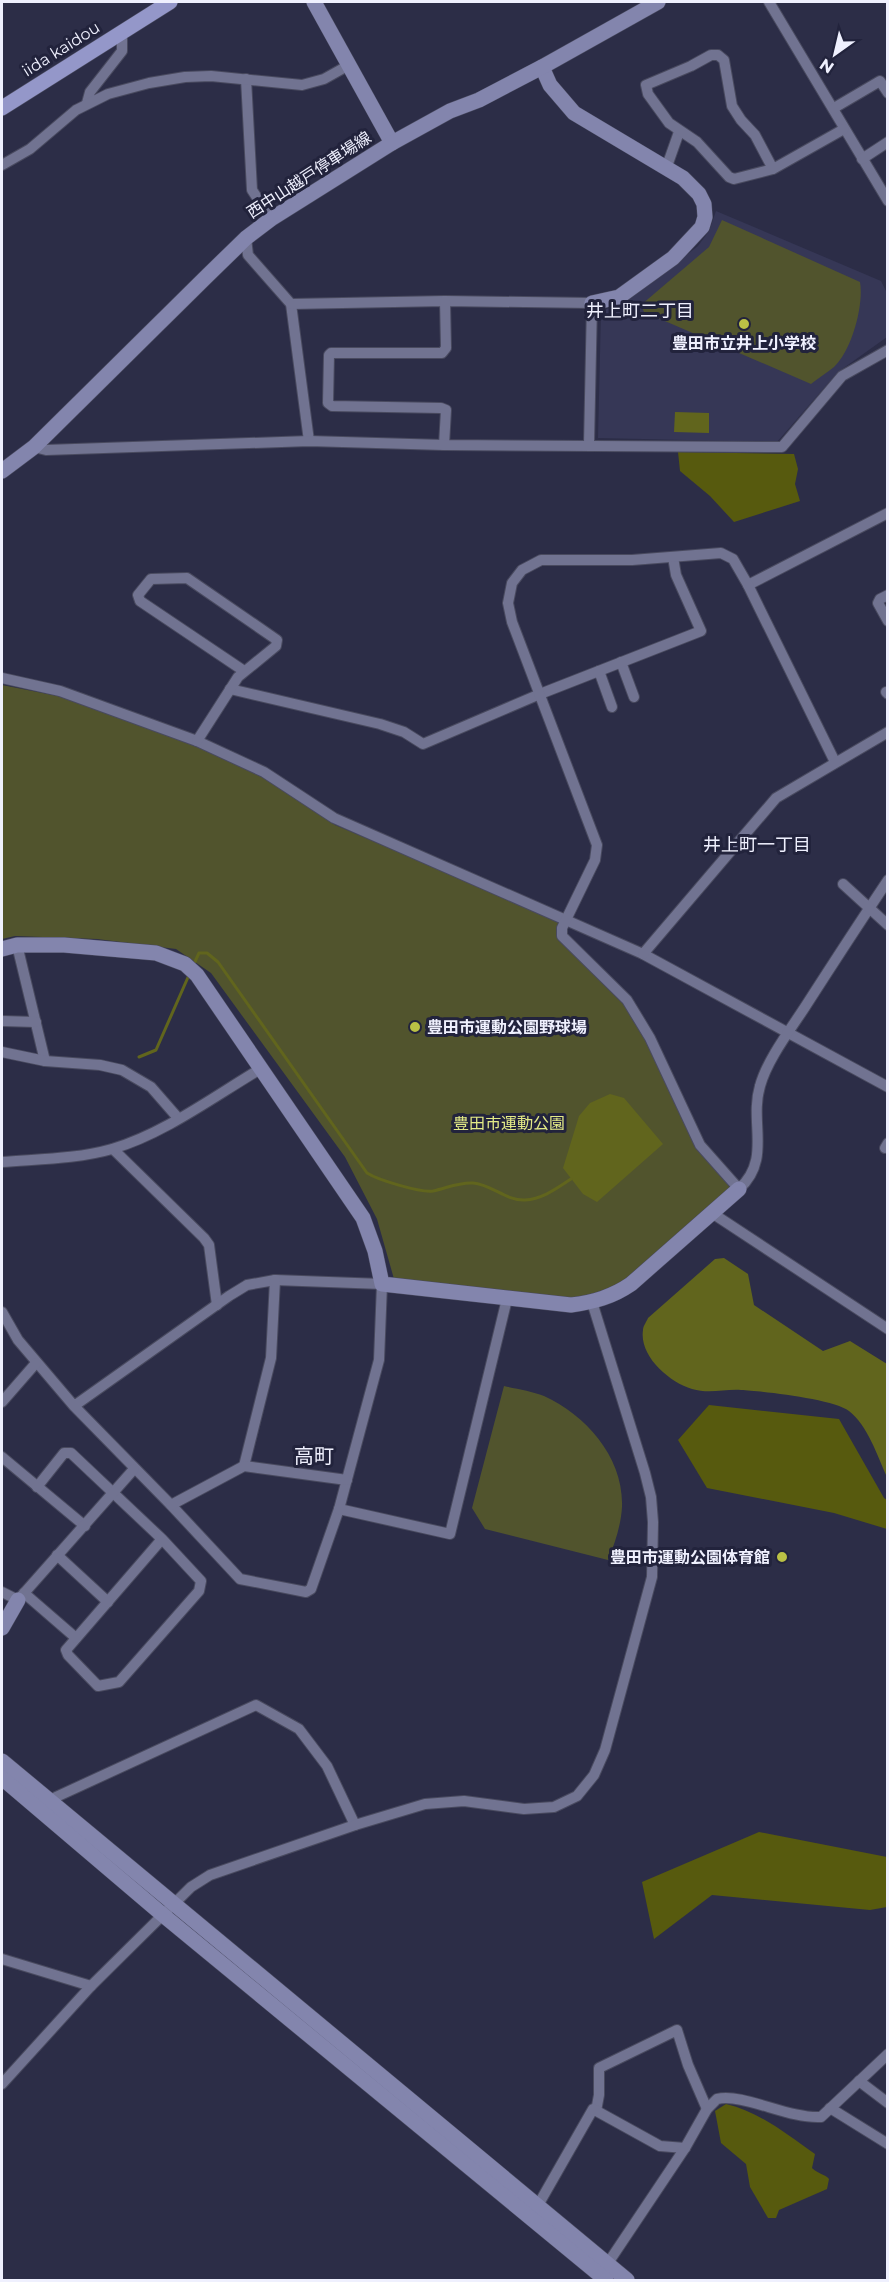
<svg xmlns="http://www.w3.org/2000/svg" width="889" height="2282" font-family="Montserrat,'Noto Sans JP',sans-serif">
	<style>
		.built { fill: #363756 }
		.green { fill: #51542d }
		.forest { fill: #575a0e }
		.water { fill: #61651d }
		.lines { fill: none; stroke-linecap: round; stroke-linejoin: round }
		.stream { stroke: #61651d; stroke-width: 3 }
		.street-casing { stroke: #494a5f; stroke-width: 12 }
		.secondary-casing { stroke: #494a5f; stroke-width: 16 }
		.primary-casing { stroke: #494a5f; stroke-width: 16 }
		.street { stroke: #717391; stroke-width: 10 }
		.secondary { stroke: #8385ad; stroke-width: 15 }
		.primary { stroke: #9497c9; stroke-width: 15 }
		.poi-dot { fill: #bac045; stroke: #22233c; stroke-width: 2 }
		.labels { text-anchor: middle; dominant-baseline: central; stroke-width: 6; stroke-linejoin: round; paint-order: stroke }
		.street-label { font-size: 16px; fill: #eff0fe; stroke: #22233c }
		.poi-label { font-size: 16px; font-weight: bold; fill: #eff0fe; stroke: #22233c }
		.park-label { font-size: 16px; fill: #e3ea87; stroke: #22233c }
		.neighbourhood-label { font-size: 18px; fill: #eff0fe; stroke: #22233c }
		.quarter-label { font-size: 20px; fill: #eff0fe; stroke: #22233c }
	</style>
	<rect width="100%" height="100%" fill="#2c2d47"/>
	<path class="built" d="M716 211 881 281 887 293V337L838 372 777 442 598 438 601 312 636 294 698 246 709 231Z"/>
	<g class="green">
		<path d="M722 220 860 282C864 305 852 350 834 367 827 373 818 378 811 384L644 312 641 305 709 247Z"/>
		<path d="M2 685 58 696 200 744 270 781 335 825 560 920 557 933 630 1008 700 1138 732 1191 620 1286 575 1299 394 1279 377 1219 345 1157 211 973 176 949 97 939 15 936 2 939Z"/>
		<path d="M504 1386C517 1389 532 1391 544 1396 586 1415 624 1458 622 1507 621 1525 615 1543 608 1560L485 1529 472 1508Z"/>
	</g>
	<g class="forest">
		<path d="M678 452 794 454 798 469 795 484 800 501 734 522 710 496 680 471Z"/>
		<path d="M709 1405 839 1419 884 1498 887 1500V1529L834 1513 707 1488 678 1440Z"/>
		<path d="M759 1832 887 1857V1907L870 1910 712 1895 654 1939 642 1882Z"/>
		<path d="M726 2104C760 2112 786 2134 815 2154L812 2168C818 2174 825 2174 829 2179L827 2189 779 2210 776 2218H768L750 2187 746 2164 721 2143 715 2111Z"/>
	</g>
	<g class="water">
		<path d="M675 412 709 413V433L674 432Z"/>
		<path d="M610 1094 624 1098 663 1144 597 1202 583 1194 563 1168 579 1116 590 1103Z"/>
		<path d="M724 1258 748 1274 754 1305 823 1351 850 1341 887 1364V1477C877 1455 868 1426 849 1411 834 1399 762 1391 741 1390 724 1389 709 1394 692 1389 669 1382 639 1356 643 1330 643 1326 647 1321 648 1318L715 1259Z"/>
	</g>
	<g class="lines">
		<g class="stream">
			<path d="M193 966 199 953H207L218 962 367 1173C378 1180 421 1193 433 1191 447 1188 459 1182 473 1183 491 1184 506 1201 525 1200 543 1199 557 1188 571 1179"/>
			<path d="M139 1057 156 1050 189 975"/>
		</g>
		<g class="street-casing">
			<g id="street">
				<path d="M769 2 888 201"/>
				<path d="M246 79 252 190 271 219"/>
				<path d="M87 103 90 92 122 51V31"/>
				<path d="M834 108 880 81 888 93"/>
				<path d="M862 159 888 142"/>
				<path d="M2 165 30 149 76 110 108 94 149 83 185 77 211 76 302 85 324 79 349 65"/>
				<path d="M667 166 679 132"/>
				<path d="M773 169 734 179 729 177 697 142 669 123 648 94 646 85 691 66 711 55H718L724 60 732 106 741 120 755 135 773 169 844 129"/>
				<path d="M246 238 248 255 291 304 309 441"/>
				<path d="M291 304 445 301 592 303 589 444"/>
				<path d="M444 445 446 410 441 408 332 406 328 403 329 355 331 353H442L446 348 445 301"/>
				<path d="M34 447 46 450 309 441 444 445 782 447 842 376 888 350"/>
				<path d="M748 585 888 513"/>
				<path d="M888 595 880 599 878 603 888 621"/>
				<path d="M621 662 634 697"/>
				<path d="M599 671 612 707"/>
				<path d="M2 678 60 691 197 741 264 772 334 818 643 954 888 1087"/>
				<path d="M230 689 380 724 404 732 423 744 540 694 701 631 676 575 673 557"/>
				<path d="M886 692 888 694"/>
				<path d="M197 741 238 677 276 646 277 640 187 578 151 579 138 595 140 601 244 671"/>
				<path d="M835 762 748 585 733 559 721 553 632 560H541L522 570 512 583 508 603 512 622 597 845 595 860 562 928V936L627 1000 650 1038 700 1145 739 1189C772 1159 749 1123 760 1086 767 1060 790 1030 805 1007 832 965 860 922 888 880"/>
				<path d="M843 884 888 925"/>
				<path d="M17 945 45 1061"/>
				<path d="M643 954 776 798 888 732"/>
				<path d="M2 1021 36 1022"/>
				<path d="M2 1052 45 1061 100 1065 122 1070 151 1087 178 1118"/>
				<path d="M885 1148 888 1143"/>
				<path d="M113 1149 204 1238 209 1245 217 1305"/>
				<path d="M2 1162C38 1159 77 1159 112 1149 164 1134 216 1095 262 1068"/>
				<path d="M712 1213 888 1329"/>
				<path d="M2 1312 18 1340 74 1406 171 1505 240 1579 306 1592 311 1589 339 1509 379 1360 382 1284 275 1280 247 1285 229 1296 74 1406"/>
				<path d="M2 1402 36 1363"/>
				<path d="M2 1457 85 1526"/>
				<path d="M244 1466 271 1358 275 1280"/>
				<path d="M37 1487 64 1453H71L162 1539 201 1581 199 1591 119 1682 98 1686 68 1655 66 1650 162 1539"/>
				<path d="M171 1505 244 1466 347 1480"/>
				<path d="M339 1509 450 1534 507 1299"/>
				<path d="M57 1555 108 1602"/>
				<path d="M2 1592 18 1600 134 1469"/>
				<path d="M24 1593 76 1638"/>
				<path d="M50 1804 56 1797 256 1705 299 1729 327 1766 355 1825"/>
				<path d="M2 1959 91 1986"/>
				<path d="M859 2081 888 2103"/>
				<path d="M2 2084 91 1986 191 1887 210 1875 355 1825 425 1804 464 1801 524 1809 554 1807 577 1796 594 1775 605 1750 652 1577 653 1522 651 1497 645 1473 592 1302"/>
				<path d="M830 2108 888 2144"/>
				<path d="M596 2111 599 2095V2068L677 2030 688 2065 707 2109"/>
				<path d="M537 2207 593 2109 660 2146 685 2148"/>
				<path d="M604 2269 685 2148 707 2109 717 2099C744 2093 788 2119 821 2117L888 2054"/>
			</g>
		</g>
		<g class="secondary-casing">
			<g id="secondary">
				<path d="M314 2 392 143"/>
				<path d="M542 67 550 85 574 113 683 178 699 194 704 204 705 217 702 227 673 258 619 297 592 303"/>
				<path d="M2 471 34 447 205 278 246 238 271 219 392 143 450 111 479 100 542 67 658 2"/>
				<path d="M2 949 17 945H64L156 953 185 964 197 975 363 1218 375 1251 382 1284 571 1305C594 1302 612 1297 631 1284L739 1189"/>
				<path d="M2 1628 18 1600"/>
				<path d="M2 1761 627 2280"/>
				<path d="M2 1778 163 1915 606 2280"/>
			</g>
		</g>
		<g class="primary-casing">
			<path id="primary" d="M2 108 170 2"/>
		</g>
		<use href="#street" class="street"/>
		<use href="#secondary" class="secondary"/>
		<use href="#primary" class="primary"/>
	</g>
	<g class="poi-dot">
		<circle cx="744" cy="324" r="6"/>
		<circle cx="415" cy="1027" r="6"/>
		<circle cx="782" cy="1557" r="6"/>
	</g>
	<g class="labels">
		<g class="street-label">
			<text transform="translate(61 49) rotate(-32)">iida kaidou</text>
			<text transform="translate(309 175) rotate(-33)">西中山越戸停車場線</text>
		</g>
		<g class="poi-label">
			<text x="744" y="343">豊田市立井上小学校</text>
			<text x="427" y="1027" text-anchor="start">豊田市運動公園野球場</text>
			<text x="770" y="1557" text-anchor="end">豊田市運動公園体育館</text>
		</g>
		<g class="park-label">
			<text x="509" y="1123">豊田市運動公園</text>
		</g>
		<g class="neighbourhood-label">
			<text x="640" y="311">井上町二丁目</text>
			<text x="757" y="845">井上町一丁目</text>
		</g>
		<g class="quarter-label">
			<text x="314" y="1456">高町</text>
		</g>
	</g>
	<rect width="889" height="2282" fill="none" stroke="#eff0fe" stroke-width="6"/>
	<g transform="translate(835 54) rotate(214)" stroke="#22233c" stroke-width="4.5" paint-order="stroke">
	<path d="M0-4.5L10 22L0 15L-10 22Z" fill="#eff0fe"/>
	<text y="-9" font-size="16" font-weight="bold" text-anchor="middle" fill="#eff0fe">N</text>
	</g>
</svg>
